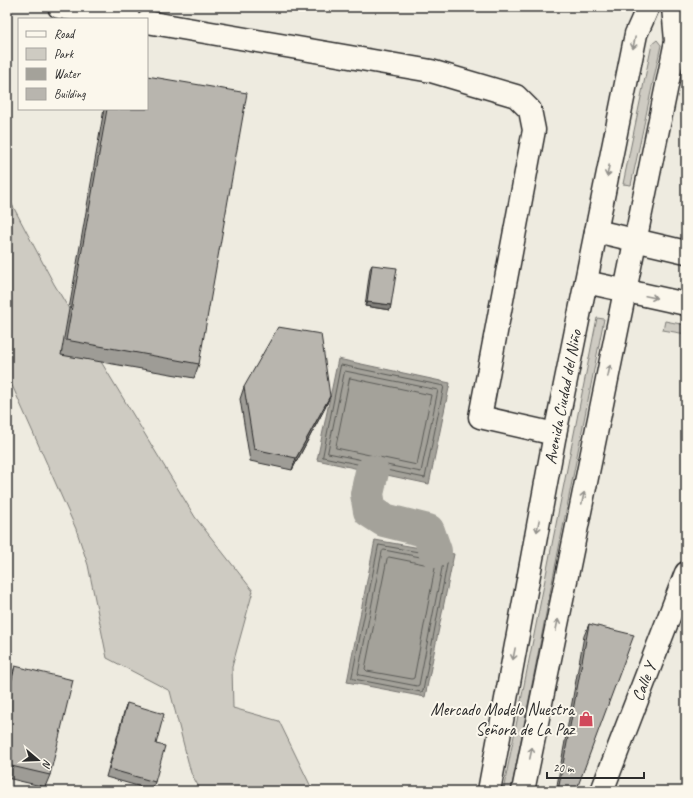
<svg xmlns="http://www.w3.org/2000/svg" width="693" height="798" font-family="Caveat,sans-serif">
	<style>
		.green { fill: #cecbc2; stroke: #7c7b76 }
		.water { fill: #a4a29a; stroke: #74726e }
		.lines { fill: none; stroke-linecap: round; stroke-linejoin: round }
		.shore { stroke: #5b5b57; stroke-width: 1 }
		.canal { stroke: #a4a29a; stroke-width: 34 }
		.minor-casing { stroke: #2b2b2b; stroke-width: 25 }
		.major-casing { stroke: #2b2b2b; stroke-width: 25 }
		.minor { stroke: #fbf7ec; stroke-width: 22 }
		.major { stroke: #fbf7ec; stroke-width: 22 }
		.wall { fill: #9e9c96; stroke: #2b2b2b }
		.shaded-wall { fill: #817f7a; stroke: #2b2b2b }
		.building { fill: #b8b5ae; stroke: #2b2b2b }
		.oneway { stroke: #93918c }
		.labels { text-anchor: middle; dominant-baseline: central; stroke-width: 4; stroke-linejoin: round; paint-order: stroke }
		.street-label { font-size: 17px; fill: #2b2b2b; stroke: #fbf7ec }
		.poi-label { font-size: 17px; fill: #2b2b2b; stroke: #fbf7ec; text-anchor: end }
	</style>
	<rect width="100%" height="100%" fill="#eeebe0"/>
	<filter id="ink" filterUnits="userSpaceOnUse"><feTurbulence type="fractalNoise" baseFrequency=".025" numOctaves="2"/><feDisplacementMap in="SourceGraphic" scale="8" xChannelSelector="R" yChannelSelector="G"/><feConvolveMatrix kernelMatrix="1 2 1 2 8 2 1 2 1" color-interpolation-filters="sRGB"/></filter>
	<g filter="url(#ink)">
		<g class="green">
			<path d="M657 40 661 45 631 185 623 184 652 44Z"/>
			<path d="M7 195 54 284 195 517 253 591 232 667 233 708 279 721 313 791H201L191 773 170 691 107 658 88 565 76 529 7 374Z"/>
			<path d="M597 318 604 319 511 791H503Z"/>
			<path d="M665 321 686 325V334L663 330Z"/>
		</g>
		<g class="water">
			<path d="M338 359 450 383 429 484 317 460Z"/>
			<path d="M375 540 454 554 425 697 347 682Z"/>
		</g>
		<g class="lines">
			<g class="shore">
				<path d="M341 365 444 386 425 478 323 457Z"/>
				<path d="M345 371 438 390 421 472 328 453Z"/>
				<path d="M350 378 431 395 417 465 336 448Z"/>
				<path d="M379 545 447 557 448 559 423 691 421 692 354 679 352 678Z"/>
				<path d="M384 550 441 561 443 563 419 685 417 686 360 675 358 674 382 552Z"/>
				<path d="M389 557 434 566 435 568 414 678 412 679 367 671 365 669 387 559Z"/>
			</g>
			<path class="canal" d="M372 472 367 494 370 511 384 520 428 531 435 551"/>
			<g class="minor-casing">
				<g id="minor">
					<path d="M59 7 129 19"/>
					<path d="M147 22 431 71 516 96 530 110 534 130 480 417 555 434"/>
					<path d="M596 231 686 252"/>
					<path d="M586 282 686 304"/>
					<path d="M602 791 686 573"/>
				</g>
			</g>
			<g class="major-casing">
				<g id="major">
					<path d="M489 791 555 434 636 34 648 7"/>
					<path d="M523 791 676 41 673 7"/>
				</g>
			</g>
			<use href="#minor" class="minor"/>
			<use href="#major" class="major"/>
		</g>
		<g class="wall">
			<path d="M104 109H147L199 364 194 378 61 355Z"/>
			<path d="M372 265 390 310 365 306 370 269Z"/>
			<path d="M244 387 330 396 325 408 292 470 250 461 240 399Z"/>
			<path d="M589 624 577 791H556L584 636Z"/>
			<path d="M15 666 50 775 45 787 7 778V694L11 678Z"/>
			<path d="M127 703 156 744 155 782 152 790 106 777 124 712Z"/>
		</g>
		<g class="shaded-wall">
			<path d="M367 302 391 305 390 310 365 306Z"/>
			<path d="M330 396 325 408 292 470 296 458Z"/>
		</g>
		<g class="building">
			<path d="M147 76 247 93 199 364 66 340 107 109H147Z"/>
			<path d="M372 265 397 268 391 305 367 302Z"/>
			<path d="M278 327 321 334 330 396 296 458 254 449 244 387Z"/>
			<path d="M589 624 634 635 576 791H558Z"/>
			<path d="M15 666 73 680 50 775 7 765V700Z"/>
			<path d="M127 703 164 714 156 744 165 746 155 782 109 769Z"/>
		</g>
		<defs><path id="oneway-shaft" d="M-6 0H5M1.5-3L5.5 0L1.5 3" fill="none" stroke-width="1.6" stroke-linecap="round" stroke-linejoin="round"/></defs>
		<g class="oneway">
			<use href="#oneway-shaft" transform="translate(634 43) rotate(101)"/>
			<use href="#oneway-shaft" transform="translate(608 171) rotate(101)"/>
			<use href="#oneway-shaft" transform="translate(651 297) rotate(12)"/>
			<use href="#oneway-shaft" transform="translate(609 371) rotate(-78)"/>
			<use href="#oneway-shaft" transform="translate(583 498) rotate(-78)"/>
			<use href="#oneway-shaft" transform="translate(538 526) rotate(101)"/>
			<use href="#oneway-shaft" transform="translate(557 625) rotate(-78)"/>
			<use href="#oneway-shaft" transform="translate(514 654) rotate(101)"/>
			<use href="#oneway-shaft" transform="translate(531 753) rotate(-78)"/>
		</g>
	</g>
	<defs>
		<g id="shop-bare" transform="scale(1.2)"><path d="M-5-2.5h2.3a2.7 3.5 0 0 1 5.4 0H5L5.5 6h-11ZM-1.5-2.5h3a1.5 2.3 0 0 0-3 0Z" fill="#d1495b" stroke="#fbf7ec" stroke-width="2.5" paint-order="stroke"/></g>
	</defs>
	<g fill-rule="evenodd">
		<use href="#shop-bare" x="586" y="719"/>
	</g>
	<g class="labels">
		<g class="street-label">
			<text transform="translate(563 397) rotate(-79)">Avenida Ciudad del Niño</text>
			<text transform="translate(644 682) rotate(-69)">Calle Y</text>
		</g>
		<g class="poi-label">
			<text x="574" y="709">Mercado Modelo Nuestra<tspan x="574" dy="20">Señora de La Paz</tspan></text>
		</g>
	</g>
	<rect width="693" height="798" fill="none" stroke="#fbf7ec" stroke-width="24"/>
	<rect x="12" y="12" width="669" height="774" fill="none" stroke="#2b2b2b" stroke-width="1.5" filter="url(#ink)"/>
	<rect x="18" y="18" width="130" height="92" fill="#fbf7ec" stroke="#a8a59f"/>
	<rect x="26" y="31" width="20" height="6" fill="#fbf7ec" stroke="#a8a59f"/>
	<text x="54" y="38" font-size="12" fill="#2b2b2b">Road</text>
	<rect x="26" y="48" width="20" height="12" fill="#cecbc2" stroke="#a8a59f"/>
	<text x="54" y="58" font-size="12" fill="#2b2b2b">Park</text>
	<rect x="26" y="68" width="20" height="12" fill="#a4a29a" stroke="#a8a59f"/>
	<text x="54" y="78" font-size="12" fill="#2b2b2b">Water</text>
	<rect x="26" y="88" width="20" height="12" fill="#b8b5ae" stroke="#a8a59f"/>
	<text x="54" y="98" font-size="12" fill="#2b2b2b">Building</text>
	<g transform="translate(38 760) rotate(109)" stroke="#fbf7ec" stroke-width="3" paint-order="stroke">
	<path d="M0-3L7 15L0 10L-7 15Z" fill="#2b2b2b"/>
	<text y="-6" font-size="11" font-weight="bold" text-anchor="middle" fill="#2b2b2b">N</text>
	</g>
	<path d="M547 772v6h97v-6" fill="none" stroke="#2b2b2b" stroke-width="2"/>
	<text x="553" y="772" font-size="12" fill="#2b2b2b" stroke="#fbf7ec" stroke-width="3" paint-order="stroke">20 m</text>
</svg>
